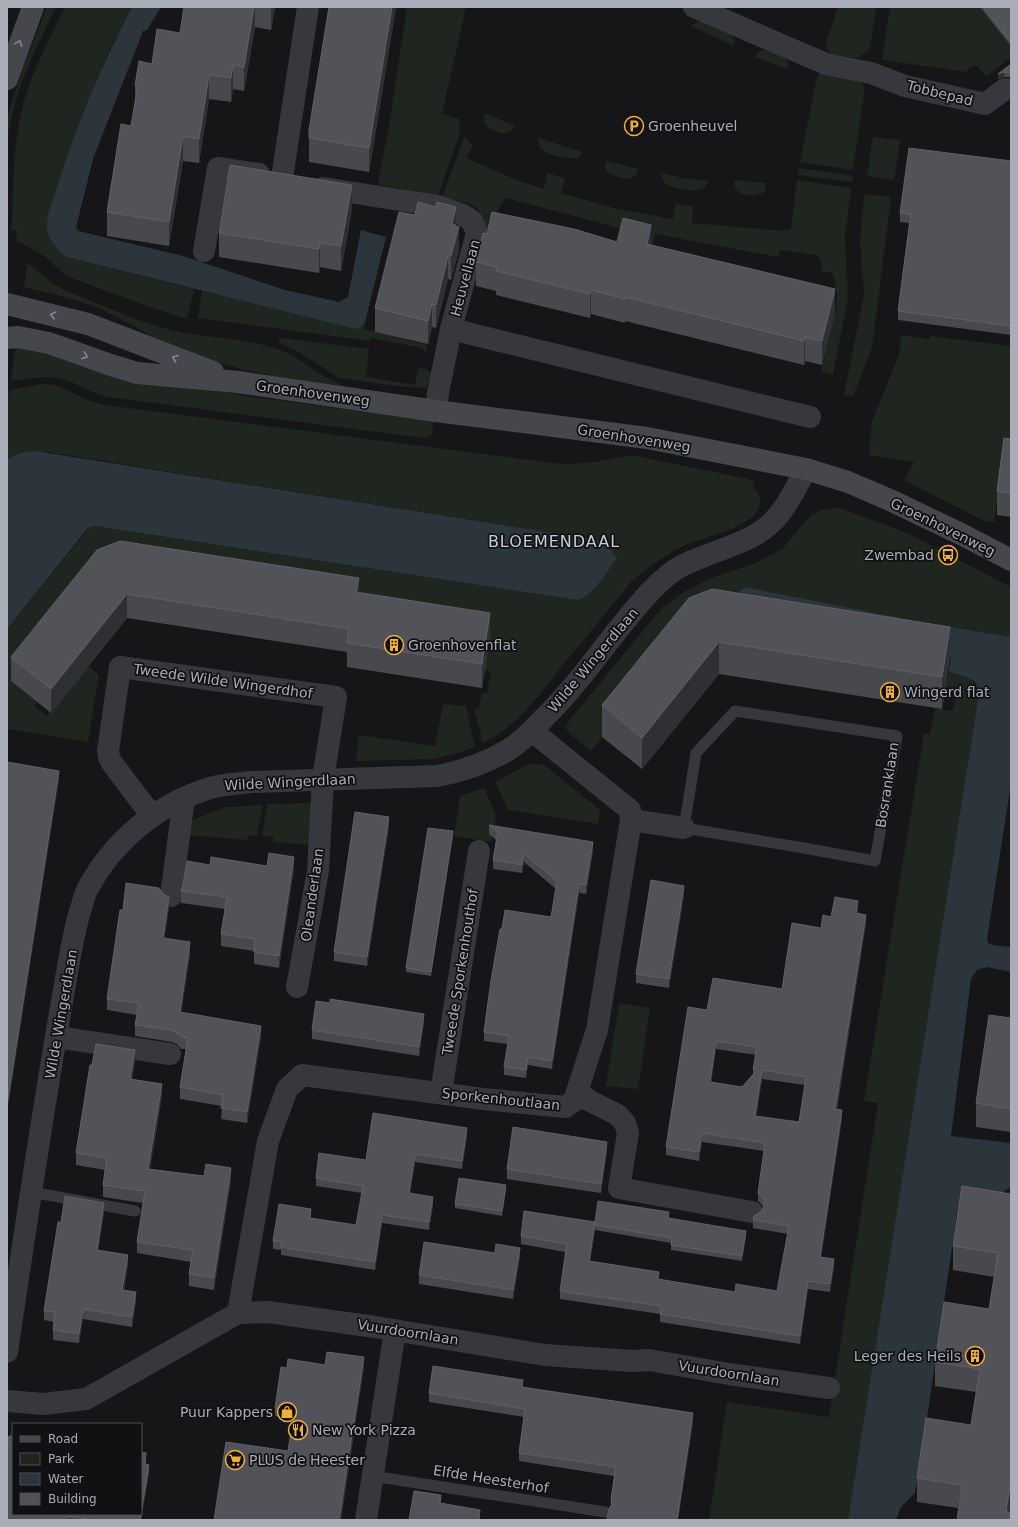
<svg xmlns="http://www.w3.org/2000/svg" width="1018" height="1527" font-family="'DejaVu Sans',sans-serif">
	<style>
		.green { fill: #1e261f }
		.water { fill: #2c353c }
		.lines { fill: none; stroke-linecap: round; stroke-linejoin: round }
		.lane { stroke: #37383d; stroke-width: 11 }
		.street { stroke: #37383d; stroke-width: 22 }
		.secondary { stroke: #45474d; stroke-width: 22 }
		.wall { fill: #47494d; fill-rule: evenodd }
		.shaded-wall { fill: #2f3033 }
		.building { fill: #525359; stroke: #5f6168; fill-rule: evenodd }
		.oneway { stroke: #858993 }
		.labels { text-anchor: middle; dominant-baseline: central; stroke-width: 3.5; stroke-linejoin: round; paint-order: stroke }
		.street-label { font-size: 14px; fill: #a8adb8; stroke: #111113 }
		.poi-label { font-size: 14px; fill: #a8adb8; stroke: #111113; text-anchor: start }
		.quarter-label { font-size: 16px; letter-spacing: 1px; fill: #c9ccd4; stroke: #111113 }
	</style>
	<rect width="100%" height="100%" fill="#161618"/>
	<g class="green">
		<path d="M47 7H56C34 52 12 95 7 145V120L11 105 23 68Z"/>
		<path d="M65 7H132L110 49 81 120 47 221V227L67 257 194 289 187 319 156 309 74 279 62 272 43 255 17 241 16 238 17 231 11 230C14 191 12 152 21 114 29 76 48 42 65 7Z"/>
		<path d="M407 7H466L442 114 459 119 460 133 438 196 378 184 389 126Z"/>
		<path d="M838 7H876L870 49 858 58 832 55 826 48V43Z"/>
		<path d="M890 7H980L1011 46V57L986 77 976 65 974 66 973 65 968 69 967 72 882 60Z"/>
		<path d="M699 21 731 34 735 40 733 46 691 26Z"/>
		<path d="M763 50C772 50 783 55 788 62L787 69 755 57 758 52Z"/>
		<path d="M821 73 855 75 865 87 853 170 800 162 816 82 818 76Z"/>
		<path d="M484 113 515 126C507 139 492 132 484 123Z"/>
		<path d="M464 137 473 145 466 158 517 180 544 189 547 173 565 178 561 193 617 209 673 219 675 204 693 206 692 223 785 231 791 229 797 180 851 188 845 237 848 298 833 375 821 372 837 306V294L833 273 822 271 821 260 816 255 780 250 778 257 655 234 651 249 623 229 506 198 498 210 487 257C485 241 488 212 471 204 462 201 451 200 442 197Z"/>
		<path d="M873 137 900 140 894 180 867 176Z"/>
		<path d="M539 138 582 152 579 158C566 159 535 156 539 138Z"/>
		<path d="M606 161 639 169 635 176 630 178 624 179 609 174 605 168Z"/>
		<path d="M799 168 853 176 852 182 798 175Z"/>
		<path d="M661 173 683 178 708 181C707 184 705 189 700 190 693 192 668 188 664 182 662 180 662 176 661 173Z"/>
		<path d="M734 180 766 183 765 191C756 198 744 197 735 189Z"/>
		<path d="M864 194 891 197 872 348 853 396 844 395 864 295 860 241Z"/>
		<path d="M28 263 52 283 64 290 79 296C110 308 143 324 176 331 210 339 246 337 280 350 304 359 319 378 346 386 292 380 240 372 189 353 159 343 133 324 105 311 79 299 51 294 24 287Z"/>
		<path d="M202 291 361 327 365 322 364 329 427 345 426 352 422 348 371 338 370 341 198 318Z"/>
		<path d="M901 335 930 339V336L1011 346V461L1003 460 994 522 984 521 904 480 914 462 869 455 872 421 899 355Z"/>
		<path d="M281 338 369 349 366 377 415 385 418 368C424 369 431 369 432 376L430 377 427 388 398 386 339 378 300 353 278 342Z"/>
		<path d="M16 344 200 388 252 397 434 421 432 434 428 437 423 438 108 397C91 394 78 383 62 379 44 374 27 380 9 381L11 380Z"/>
		<path d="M41 384C61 384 69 392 86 399 92 402 99 403 105 405L552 463 570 464 596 462 631 455 739 477 754 481 753 487C757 491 759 494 760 500 763 527 701 537 683 546 664 556 647 568 631 582 608 610 586 638 563 665 539 695 519 725 483 743L474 709 479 708 482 693H487L491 672 485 670 490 638 120 565 11 681 37 702 34 706 47 716 88 666 99 675 88 742 7 729V629L91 526H95L577 600 616 558 611 550 598 540 47 452C34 451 17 451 7 460V394H9V390L17 389Z"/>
		<path d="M839 508 907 533 1011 587V637L915 621 736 595 679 642 591 751 569 733 566 728 568 722 660 610 684 592 711 578 756 563 783 548 810 516 821 510Z"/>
		<path d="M949 672 964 676 976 682 979 693 848 1520H709L727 1402 829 1417 878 1103 864 1101 924 733 930 734 935 708 953 711 956 695 945 693Z"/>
		<path d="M443 704 466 706 475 747 455 754 434 759 356 761 359 735 435 746Z"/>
		<path d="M532 764 544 765 600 810 598 824 508 810 495 782 527 765Z"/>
		<path d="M484 788 496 815 491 842 454 836 460 796Z"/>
		<path d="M313 803 311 845 273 842V837L262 836 267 804Z"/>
		<path d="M263 805 257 836 248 835 247 840 188 835 190 821 226 807Z"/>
		<path d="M619 1003 650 1008 638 1089 606 1086Z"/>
	</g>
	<g class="water">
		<path d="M132 7H161L147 30 143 31 93 159 76 227 78 231 183 256 285 290 339 302 348 297 361 230 386 237 365 322 361 327 356 329 67 257C56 249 45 237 47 222 48 210 57 190 60 178 79 119 103 62 132 7Z"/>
		<path d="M35 451 598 540 611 550 617 558C607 571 593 597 577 600L95 526 88 528 7 629V460C15 453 25 452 35 451Z"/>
		<path d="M745 587 915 621 1011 637V783L987 939 988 943 992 945 1011 947V972L987 967 977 970 971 979 951 1136 1011 1143V1187L1002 1193 999 1212 958 1207 923 1445 915 1493 901 1507 896 1520H848L979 693 976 682 964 676 949 672 951 657 731 623 736 595Z"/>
	</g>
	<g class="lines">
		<g class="lane">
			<path d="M735 711 897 736 875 861 804 848 684 828 696 753Z"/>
			<path d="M31 1192 135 1211"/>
			<path d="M372 1476 605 1512"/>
		</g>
		<g class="street">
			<path d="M694 7 826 64 871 73 905 86 985 104 1005 89"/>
			<path d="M282 178 308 7"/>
			<path d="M323 188 438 206 463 215 472 221 477 233 451 329 438 393 436 411"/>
			<path d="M204 251 218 168 259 174"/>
			<path d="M451 329 810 417"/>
			<path d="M152 816 112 763 109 757 108 751 120 667 336 697 323 779 318 871 297 987"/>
			<path d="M631 820 684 828"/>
			<path d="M171 896 184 798"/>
			<path d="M56 1037 170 1054"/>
			<path d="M578 1091 588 1100 618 1115 625 1123 628 1133 619 1188 752 1212"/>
			<path d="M441 1093 479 851"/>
			<path d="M238 1313 268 1141 287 1089 302 1075 483 1099 565 1107 574 1101 597 1030 629 832 631 820 630 810 532 731"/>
			<path d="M7 1352C24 1237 41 1122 61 1007 67 975 71 942 80 911 83 903 84 895 88 888 113 842 154 807 204 790 219 784 235 784 251 782L437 776C464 771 485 764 508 750 521 742 532 731 542 720 571 692 595 659 620 627 636 608 652 587 672 572 704 550 750 548 776 518 789 504 797 485 806 469"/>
			<path d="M7 1401 43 1404 86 1399 238 1313 268 1312 375 1327 545 1355 632 1361 649 1360 729 1374 829 1388"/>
			<path d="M366 1520 395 1330"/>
		</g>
		<g class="secondary">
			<path d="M7 79 33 7"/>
			<path d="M7 304 88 324 213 372"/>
			<path d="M7 338 18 337 49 343 111 365 137 373 238 382 436 411 647 438 806 469 848 482 890 500 961 534 1011 560"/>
		</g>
	</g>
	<g class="wall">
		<path d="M184 7H275L271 30 255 27 244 91 233 89 231 102 209 99 199 163 183 161 169 246 107 236V212L131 126 135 100V85L152 64 180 33Z"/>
		<path d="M396 7 369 172 309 162V130Z"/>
		<path d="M980 7H1011V46Z"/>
		<path d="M1011 64V79L1010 77H1004L998 79Z"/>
		<path d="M1011 161V335L898 320V311L909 223 900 222V213Z"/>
		<path d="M352 209 341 271 320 267 319 273 219 257V233Z"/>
		<path d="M456 226 459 250 451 280 448 279 436 328 432 327 428 344 375 332V308Z"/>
		<path d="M487 234 651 245 835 313 822 365 805 361 804 365 625 321V323L591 314 590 318 496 295V291L476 286V262Z"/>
		<path d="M1011 439V517L997 515V491Z"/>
		<path d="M97 550 359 593 490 637 482 688 347 667V652L127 618 51 713 11 681V657Z"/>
		<path d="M689 598 950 658 942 709 719 674 642 769 602 737V705Z"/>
		<path d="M489 825 593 850 586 894 579 893 552 1069 528 1065 526 1078 504 1075V1067L508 1044 484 1041V1032L502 929 551 917 556 889 524 862 522 873 493 869V860L496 840 489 834Z"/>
		<path d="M389 826 367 966 334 961V952Z"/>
		<path d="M453 836 431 976 406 972V968Z"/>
		<path d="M210 865 267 866 294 869 279 968 254 964V951L221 946V934L225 909 181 903V891Z"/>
		<path d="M684 895 669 988 636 983V974Z"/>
		<path d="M169 908 164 939 190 954 181 1013 261 1037 247 1123 221 1119 222 1106 180 1099V1087L186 1049H181L177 1044 172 1042 135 1036V1025L137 1015 107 1010V999L123 910Z"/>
		<path d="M858 909 857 913 866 923 837 1109 842 1118 821 1257 834 1267 830 1292 808 1289 800 1344 660 1322V1314L560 1299V1291L565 1252 521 1244V1236L595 1222 669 1216 668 1218 746 1235 742 1261 671 1250V1243L595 1230 590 1262 659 1280 735 1292 777 1291 788 1234 753 1228V1220L761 1212 764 1207 758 1201V1193L764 1151 702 1142 699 1161 666 1155V1147L707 1010 782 989 821 928 831 917ZM716 1049 756 1055 753 1069V1074L742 1087 711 1082ZM762 1079 805 1085 799 1122 756 1116Z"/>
		<path d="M330 1003 424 1023 419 1056 312 1039V1030Z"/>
		<path d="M1011 1018V1132L976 1127V1103Z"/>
		<path d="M135 1061 132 1079 162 1096 150 1169 231 1180 214 1290 189 1286V1274L191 1262 137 1253V1242L143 1203 103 1197V1185L105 1170 76 1165V1153L92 1065Z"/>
		<path d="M467 1136 462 1169 415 1162 410 1193 433 1205 429 1230 382 1223 375 1270 281 1255V1250L273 1249V1241L311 1218 356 1225 362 1193 316 1186V1178L366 1160Z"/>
		<path d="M607 1151 601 1193 507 1179V1169Z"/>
		<path d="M506 1190 502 1216 455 1208V1204Z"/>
		<path d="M1011 1194 958 1508 917 1502V1478L971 1425 976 1392 935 1386V1362L989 1309 994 1277 953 1270V1246Z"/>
		<path d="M104 1212 98 1250 128 1265 124 1290 136 1301 132 1327 83 1319 79 1343 53 1340V1330L54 1322 44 1320V1311L61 1222Z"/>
		<path d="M520 1257 513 1299 419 1284V1275Z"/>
		<path d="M325 1365 364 1366 341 1520H214L288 1451 293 1420 275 1416V1408L287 1368Z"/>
		<path d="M523 1387 693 1422 678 1520H607L611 1506V1499L614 1476 519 1461V1453L524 1417 429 1402V1393Z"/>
		<path d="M141 1452 146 1461V1464L149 1473 141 1520H7L13 1514Z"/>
	</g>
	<g class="shaded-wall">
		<path d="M254 7H255V27L244 91V67Z"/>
		<path d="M271 7H275L271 30Z"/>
		<path d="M392 7H396L369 172V148Z"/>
		<path d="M233 65V89L231 102V78Z"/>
		<path d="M1004 72V77L998 79V74Z"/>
		<path d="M209 75V99L199 163V139Z"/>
		<path d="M183 136V161L169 246V222Z"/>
		<path d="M352 185V209L341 271V246Z"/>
		<path d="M456 207V231L452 224Z"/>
		<path d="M651 225V249L647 244Z"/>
		<path d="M459 227V250L451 280V256Z"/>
		<path d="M320 243V267L319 273V249Z"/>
		<path d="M448 256V279L436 328V305Z"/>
		<path d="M835 289V313L822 365V341Z"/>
		<path d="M591 290V314L590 318V294Z"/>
		<path d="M432 304V327L428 344V321Z"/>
		<path d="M805 337V361L804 365V341Z"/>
		<path d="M359 578V602L356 592Z"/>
		<path d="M127 594V618L51 713V689Z"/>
		<path d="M490 613V637L482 688V664Z"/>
		<path d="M950 627V658L942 709V677Z"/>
		<path d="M719 642V674L642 769V738Z"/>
		<path d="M59 771V780L7 1114V1105Z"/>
		<path d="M389 817V826L367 966V957Z"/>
		<path d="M453 831V836L431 976V972Z"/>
		<path d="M593 842V850L586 894V885Z"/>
		<path d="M524 854V862L522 873V865Z"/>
		<path d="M294 857V869L279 968V956Z"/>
		<path d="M579 884V893L552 1069V1061Z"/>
		<path d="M684 886V895L669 988V979Z"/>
		<path d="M169 897V908L163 950V938Z"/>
		<path d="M858 901V909L856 921V913Z"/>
		<path d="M866 915V923L835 1117V1109Z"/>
		<path d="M190 942V954L180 1024V1012Z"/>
		<path d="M424 1014V1023L419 1056V1047Z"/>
		<path d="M261 1026V1037L247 1123V1112Z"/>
		<path d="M716 1041V1049L710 1090V1082Z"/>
		<path d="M135 1050V1061L130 1091V1079Z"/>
		<path d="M528 1057V1065L526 1078V1070Z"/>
		<path d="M762 1070V1079L755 1124V1116Z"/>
		<path d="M162 1084V1096L148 1181V1169Z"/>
		<path d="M842 1110V1118L820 1265V1257Z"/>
		<path d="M467 1128V1136L462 1169V1161Z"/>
		<path d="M702 1133V1142L699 1161V1152Z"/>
		<path d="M607 1142V1151L601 1193V1184Z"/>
		<path d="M415 1154V1162L409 1201V1193Z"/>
		<path d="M231 1168V1180L214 1290V1278Z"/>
		<path d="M506 1185V1190L502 1216V1211Z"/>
		<path d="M433 1197V1205L429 1230V1222Z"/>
		<path d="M104 1203V1212L97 1260V1250Z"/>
		<path d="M382 1215V1223L375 1270V1262Z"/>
		<path d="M595 1222V1230L589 1270V1261Z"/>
		<path d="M746 1231V1235L742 1261V1256Z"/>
		<path d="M520 1248V1257L513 1299V1290Z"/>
		<path d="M128 1255V1265L122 1299V1290Z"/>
		<path d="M834 1259V1267L830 1292V1284Z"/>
		<path d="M808 1281V1289L800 1344V1336Z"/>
		<path d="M136 1292V1301L132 1327V1317Z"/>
		<path d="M83 1309V1319L79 1343V1334Z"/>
		<path d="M364 1357V1366L341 1520H339Z"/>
		<path d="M693 1413V1422L678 1520H677Z"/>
		<path d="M146 1453V1461L145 1472V1464Z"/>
		<path d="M149 1465V1473L141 1520H140Z"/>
		<path d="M1011 1481V1505L1009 1520 1006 1511Z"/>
	</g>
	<g class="building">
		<path d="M184 7H254L244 67 233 65 231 78 209 75 199 139 183 136 169 222 107 212 121 124 131 126 138 85H135L139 61 152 64 157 29 180 33Z"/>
		<path d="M329 7H392L369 148 309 138V130Z"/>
		<path d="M983 7H1011V42Z"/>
		<path d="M1011 64V74L1010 73 1004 72 998 74Z"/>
		<path d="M909 148 1011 161V326L898 311 911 214 900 213Z"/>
		<path d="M230 165 352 185 341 246 320 243 319 249 219 233Z"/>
		<path d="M418 202 435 207 437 202 456 207 452 224 459 227 451 256H448L436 305 432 304 428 321 375 308 399 212 415 215Z"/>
		<path d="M492 212 574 229 617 242 623 218 651 225 647 244 835 289 822 341 805 337 804 341 625 297V299L591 290 590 294 496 271 497 267 476 262 483 233 487 234Z"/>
		<path d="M1004 438 1011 439V493L997 491Z"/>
		<path d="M120 541 359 578 356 592 490 613 482 664 347 643 349 629 127 594 51 689 11 657 97 550Z"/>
		<path d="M712 589 950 627 942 677 719 642 642 738 602 705 689 598Z"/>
		<path d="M7 762 59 771 7 1105Z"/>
		<path d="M355 812 389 817 367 957 334 952Z"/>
		<path d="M489 825 593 842 586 885 579 884 552 1061 528 1057 526 1070 504 1067 509 1036 484 1032 491 980 500 929H502L505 910 551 917 557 881 524 854 522 865 493 860 498 832Z"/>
		<path d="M428 828 453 831 431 972 406 968Z"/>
		<path d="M269 853 294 857 279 956 254 952 255 939 221 934 227 897 181 891 183 885 187 861 210 865 211 857 267 866Z"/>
		<path d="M651 880 684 886 669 979 636 974Z"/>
		<path d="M126 883 159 888 163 894 169 897 163 938 190 942 180 1012 261 1026 247 1112 221 1108 223 1095 180 1087 188 1038 181 1037 177 1033 172 1030 135 1025 139 1003 107 999 120 910H123Z"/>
		<path d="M835 897 858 901 856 913 866 915 835 1109 842 1110 820 1257 834 1259 830 1284 808 1281 800 1336 660 1314 661 1306 560 1291 567 1244 521 1236 524 1211 595 1222 589 1261 659 1272 658 1279 735 1292 736 1284 777 1291 789 1226 753 1220 754 1216 761 1212 764 1206V1199L758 1193 765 1143 702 1133 699 1152 666 1147 688 1007 707 1010 713 978 782 989 792 923 821 928 823 915 831 917ZM716 1041 757 1047 753 1069 757 1070 742 1087 710 1082ZM762 1070 806 1077 799 1122 755 1116Z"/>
		<path d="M330 999 424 1014 419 1047 312 1030 316 1001 330 1003Z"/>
		<path d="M989 1015 1011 1018V1109L976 1103Z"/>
		<path d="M96 1044 135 1050 130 1079 162 1084 148 1169 204 1176 206 1164 231 1168 214 1278 189 1274 193 1250 137 1242 145 1191 103 1185 107 1158 76 1153 90 1065H92Z"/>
		<path d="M373 1113 467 1128 462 1161 415 1154 409 1193 433 1197 429 1222 382 1215 375 1262 281 1247 282 1242 273 1241 279 1204 311 1209 310 1218 356 1225 363 1186 316 1178 319 1153 366 1160Z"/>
		<path d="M513 1127 607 1142 601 1184 507 1169Z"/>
		<path d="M459 1178 506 1185 502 1211 455 1204Z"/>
		<path d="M962 1186 1011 1194V1481L1006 1511 1011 1513V1520H957L962 1485 917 1478 926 1418 971 1425 980 1369 935 1362 944 1302 989 1309 998 1253 953 1246Z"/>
		<path d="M65 1196 104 1203 97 1250 128 1255 122 1290 136 1292 132 1317 83 1309 79 1334 53 1330 55 1312 44 1311 58 1222H61Z"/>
		<path d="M598 1201 669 1212 668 1218 746 1231 742 1256 671 1245 672 1238 595 1225V1222Z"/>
		<path d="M424 1242 495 1253 496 1244 520 1248 513 1290 419 1275Z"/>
		<path d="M327 1352 364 1357 339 1520H214L226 1442 288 1451 294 1412 275 1408 281 1367 287 1368 288 1359 325 1365Z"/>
		<path d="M433 1366 523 1380 522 1387 693 1413 677 1520H607L609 1509 612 1504 611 1499 616 1467 519 1453 525 1409 429 1393Z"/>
		<path d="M9 1436H13V1514H141L140 1520H94L67 1516V1520H7V1447Z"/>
		<path d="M141 1452 146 1453 145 1464 149 1465 141 1513Z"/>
		<path d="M414 1491 441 1495 440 1503 480 1510 479 1520H409Z"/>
	</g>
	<defs><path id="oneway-chevron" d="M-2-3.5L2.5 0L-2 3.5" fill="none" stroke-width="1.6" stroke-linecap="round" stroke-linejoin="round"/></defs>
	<g class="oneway">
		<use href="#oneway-chevron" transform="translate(19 43) rotate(-69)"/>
		<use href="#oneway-chevron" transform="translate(53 315) rotate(-167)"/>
		<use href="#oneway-chevron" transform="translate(85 356) rotate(21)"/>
		<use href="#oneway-chevron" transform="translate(175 358) rotate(-159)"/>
	</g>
	<defs>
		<g id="parking-ring" transform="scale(1)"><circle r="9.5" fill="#111113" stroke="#f2b134" stroke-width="1.5"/><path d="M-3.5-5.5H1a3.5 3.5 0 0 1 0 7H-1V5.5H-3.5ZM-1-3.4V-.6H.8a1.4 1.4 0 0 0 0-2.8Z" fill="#f2b134"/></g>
		<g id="bus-ring" transform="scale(1)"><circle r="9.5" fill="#111113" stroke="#f2b134" stroke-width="1.5"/><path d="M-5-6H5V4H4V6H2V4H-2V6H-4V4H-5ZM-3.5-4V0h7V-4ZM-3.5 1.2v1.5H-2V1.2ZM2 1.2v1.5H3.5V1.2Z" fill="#f2b134"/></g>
		<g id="building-ring" transform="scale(1)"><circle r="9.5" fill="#111113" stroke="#f2b134" stroke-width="1.5"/><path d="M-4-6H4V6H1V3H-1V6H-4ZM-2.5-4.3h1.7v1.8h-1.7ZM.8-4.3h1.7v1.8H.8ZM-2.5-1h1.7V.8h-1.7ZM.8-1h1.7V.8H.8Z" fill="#f2b134"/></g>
		<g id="shop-ring" transform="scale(1)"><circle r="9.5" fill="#111113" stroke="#f2b134" stroke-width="1.5"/><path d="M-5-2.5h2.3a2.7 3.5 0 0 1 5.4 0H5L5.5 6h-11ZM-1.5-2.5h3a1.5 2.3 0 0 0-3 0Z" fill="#f2b134"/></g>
		<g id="restaurant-ring" transform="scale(1)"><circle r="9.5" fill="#111113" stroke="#f2b134" stroke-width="1.5"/><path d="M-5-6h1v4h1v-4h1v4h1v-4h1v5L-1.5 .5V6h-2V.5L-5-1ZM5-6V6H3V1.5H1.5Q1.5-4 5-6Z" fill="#f2b134"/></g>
		<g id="supermarket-ring" transform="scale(1)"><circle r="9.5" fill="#111113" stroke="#f2b134" stroke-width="1.5"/><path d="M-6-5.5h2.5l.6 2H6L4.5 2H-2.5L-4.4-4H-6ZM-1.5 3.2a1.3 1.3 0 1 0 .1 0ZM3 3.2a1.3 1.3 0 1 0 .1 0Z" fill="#f2b134"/></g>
	</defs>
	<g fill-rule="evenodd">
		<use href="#parking-ring" x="634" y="126"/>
		<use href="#bus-ring" x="948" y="555"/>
		<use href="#building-ring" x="394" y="645"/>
		<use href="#building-ring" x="890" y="692"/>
		<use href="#building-ring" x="975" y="1356"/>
		<use href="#shop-ring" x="287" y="1412"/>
		<use href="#restaurant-ring" x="298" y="1430"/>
		<use href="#supermarket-ring" x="235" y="1460"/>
	</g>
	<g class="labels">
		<g class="street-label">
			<text transform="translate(940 93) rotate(14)">Tobbepad</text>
			<text transform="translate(465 278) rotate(-75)">Heuvellaan</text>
			<text transform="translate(313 393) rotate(8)">Groenhovenweg</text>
			<text transform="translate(634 438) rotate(9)">Groenhovenweg</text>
			<text transform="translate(943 527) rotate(26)">Groenhovenweg</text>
			<text transform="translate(593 660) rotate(-50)">Wilde Wingerdlaan</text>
			<text transform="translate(223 681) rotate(8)">Tweede Wilde Wingerdhof</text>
			<text transform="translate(290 782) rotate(-3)">Wilde Wingerdlaan</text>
			<text transform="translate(887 785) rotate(-81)">Bosranklaan</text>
			<text transform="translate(312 895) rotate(-82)">Oleanderlaan</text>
			<text transform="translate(460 972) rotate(-81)">Tweede Sporkenhouthof</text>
			<text transform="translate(61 1014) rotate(-80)">Wilde Wingerdlaan</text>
			<text transform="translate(501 1099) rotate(6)">Sporkenhoutlaan</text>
			<text transform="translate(408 1332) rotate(9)">Vuurdoornlaan</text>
			<text transform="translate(729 1373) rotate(9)">Vuurdoornlaan</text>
			<text transform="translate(491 1479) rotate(9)">Elfde Heesterhof</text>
		</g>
		<g class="poi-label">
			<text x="648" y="126">Groenheuvel</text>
			<text x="934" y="555" text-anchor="end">Zwembad</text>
			<text x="408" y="645">Groenhovenflat</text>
			<text x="904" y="692">Wingerd flat</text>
			<text x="961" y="1356" text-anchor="end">Leger des Heils</text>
			<text x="273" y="1412" text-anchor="end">Puur Kappers</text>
			<text x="312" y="1430">New York Pizza</text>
			<text x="249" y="1460">PLUS de Heester</text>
		</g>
		<g class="quarter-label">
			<text x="554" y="541">BLOEMENDAAL</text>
		</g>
	</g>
	<rect width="1018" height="1527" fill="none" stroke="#a8adb8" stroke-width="16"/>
	<rect x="12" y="1423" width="130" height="92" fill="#111113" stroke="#4d4f55"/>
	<rect x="20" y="1436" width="20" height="6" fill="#45474d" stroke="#4d4f55"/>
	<text x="48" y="1443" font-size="12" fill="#a8adb8">Road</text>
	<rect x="20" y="1453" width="20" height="12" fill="#1e261f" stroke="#4d4f55"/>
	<text x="48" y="1463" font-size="12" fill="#a8adb8">Park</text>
	<rect x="20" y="1473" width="20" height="12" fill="#2c353c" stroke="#4d4f55"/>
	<text x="48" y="1483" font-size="12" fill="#a8adb8">Water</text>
	<rect x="20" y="1493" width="20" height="12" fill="#525359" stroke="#4d4f55"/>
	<text x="48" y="1503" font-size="12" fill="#a8adb8">Building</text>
</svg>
